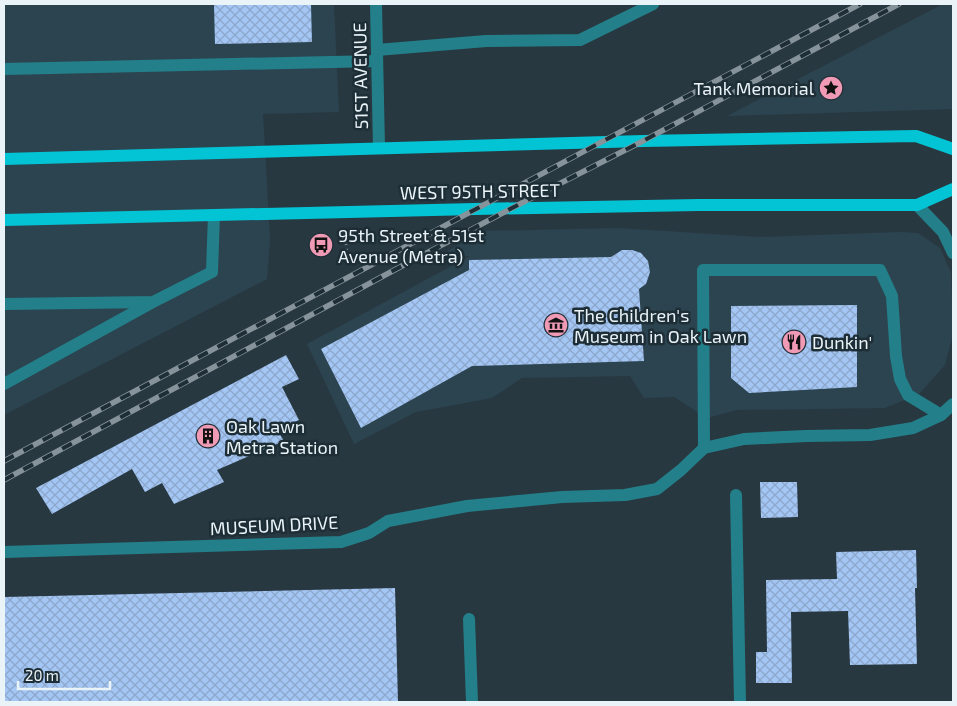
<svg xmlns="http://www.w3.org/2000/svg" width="957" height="706" font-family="'Exo 2',sans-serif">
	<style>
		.built { fill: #2c4450 }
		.building { fill: url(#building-cross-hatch) }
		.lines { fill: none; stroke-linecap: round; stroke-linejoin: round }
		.path { stroke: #7e8c93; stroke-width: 3; stroke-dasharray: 1 4; stroke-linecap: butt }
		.lane { stroke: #23808a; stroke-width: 12 }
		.street { stroke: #23808a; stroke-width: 12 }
		.primary { stroke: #03c4d4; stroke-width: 12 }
		.rail-casing { stroke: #86939a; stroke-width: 5.5 }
		.rail { stroke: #1e2e36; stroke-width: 4; stroke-dasharray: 11; stroke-linecap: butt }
		.labels { text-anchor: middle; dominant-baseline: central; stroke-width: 5; stroke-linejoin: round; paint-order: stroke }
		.street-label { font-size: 18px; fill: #e9f3f8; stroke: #1e2e36 }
		.poi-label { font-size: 18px; fill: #e9f3f8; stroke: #1e2e36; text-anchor: start }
	</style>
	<defs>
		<pattern id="building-cross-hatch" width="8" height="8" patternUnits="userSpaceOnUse" patternTransform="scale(1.25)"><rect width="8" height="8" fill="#a3c6f5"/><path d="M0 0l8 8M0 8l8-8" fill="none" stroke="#8ca7ca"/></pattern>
	</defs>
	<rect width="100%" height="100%" fill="#283841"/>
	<g class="built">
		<path d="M4 4H334L339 112 263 114 270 240 267 279 4 415Z"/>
		<path d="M943 4H953V109L727 116Z"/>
		<path d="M618 228 759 237 900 232 918 233 940 248 951 272 953 334 945 365 919 394 885 408 736 410 707 418 674 397 644 398 630 376 522 378 492 398 416 412 354 444 307 344 470 256 438 257 480 231Z"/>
	</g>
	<g class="building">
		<path d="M214 4H311L312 42 215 44Z"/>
		<path d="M622 250H632L641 253 648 261 650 272 646 284 639 289 644 361 472 366 361 428 321 349 469 270V260L611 257Z"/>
		<path d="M857 305V387L749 393 731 378V306Z"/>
		<path d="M286 355 299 379 282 387 299 420 277 430 284 441 217 470 224 482 174 504 162 483 145 492 132 469 52 514 36 488Z"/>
		<path d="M760 482H797L798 517 761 518Z"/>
		<path d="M916 550 917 588H915L917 664 850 665 848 611 791 612 792 683H756V652H767L766 580 837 579 836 552Z"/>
		<path d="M395 588 398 702H4V597Z"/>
	</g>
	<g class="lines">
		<path class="path" d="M346 244 347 255"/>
		<g class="lane">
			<path d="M377 50 486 41 580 40 653 4"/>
			<path d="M4 69 377 61"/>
			<path d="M4 304 153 302 212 272 214 215"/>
			<path d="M4 384 151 303"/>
			<path d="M704 448 703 270H880L892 296 896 356 900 379 908 395 941 415"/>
			<path d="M736 495 740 702"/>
		</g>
		<g class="street">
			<path d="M376 4 379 148"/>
			<path d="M917 205 943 232 953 253"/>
			<path d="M4 552 341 542 369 533 388 521 467 506 562 497 625 495 657 489 681 470 704 448 744 439 806 436 870 435 913 428 941 415 953 404"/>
			<path d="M469 619 472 702"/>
		</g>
		<g class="primary">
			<path d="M4 159 643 141 916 136 953 149"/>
			<path d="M4 220 475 209 698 205H917L953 189"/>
		</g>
		<g class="rail-casing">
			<g id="rail">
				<path d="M4 461 860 4"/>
				<path d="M4 480 400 267 512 208 643 141 899 4"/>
			</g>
		</g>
		<use href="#rail" class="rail"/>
	</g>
	<defs>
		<g id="sight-disc" transform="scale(1.25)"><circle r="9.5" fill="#f09ab6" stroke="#1e2e36"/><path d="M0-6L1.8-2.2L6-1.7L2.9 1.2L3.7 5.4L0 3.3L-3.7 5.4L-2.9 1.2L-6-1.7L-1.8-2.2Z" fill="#111"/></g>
		<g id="bus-disc" transform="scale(1.25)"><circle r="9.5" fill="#f09ab6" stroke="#1e2e36"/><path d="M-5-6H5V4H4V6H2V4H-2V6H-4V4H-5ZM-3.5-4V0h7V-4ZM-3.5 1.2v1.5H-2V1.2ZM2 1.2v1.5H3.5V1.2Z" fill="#111"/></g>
		<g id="museum-disc" transform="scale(1.25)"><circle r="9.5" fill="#f09ab6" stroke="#1e2e36"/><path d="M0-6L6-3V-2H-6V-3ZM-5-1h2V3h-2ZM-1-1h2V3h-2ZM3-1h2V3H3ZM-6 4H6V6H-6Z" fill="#111"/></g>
		<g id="restaurant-disc" transform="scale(1.25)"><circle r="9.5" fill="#f09ab6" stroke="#1e2e36"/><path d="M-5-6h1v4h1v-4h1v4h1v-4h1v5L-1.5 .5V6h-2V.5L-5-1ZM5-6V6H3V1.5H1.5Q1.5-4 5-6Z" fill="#111"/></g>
		<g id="building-disc" transform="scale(1.25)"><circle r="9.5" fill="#f09ab6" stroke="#1e2e36"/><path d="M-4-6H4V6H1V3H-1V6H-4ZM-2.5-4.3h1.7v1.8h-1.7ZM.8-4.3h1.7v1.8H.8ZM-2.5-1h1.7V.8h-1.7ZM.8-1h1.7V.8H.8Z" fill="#111"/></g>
	</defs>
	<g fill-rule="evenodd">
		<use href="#sight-disc" x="831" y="88"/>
		<use href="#bus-disc" x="321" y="245"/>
		<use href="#museum-disc" x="556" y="325"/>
		<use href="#restaurant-disc" x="794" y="342"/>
		<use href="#building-disc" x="208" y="436"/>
	</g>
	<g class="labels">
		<g class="street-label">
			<text transform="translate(360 76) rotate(-91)">51ST AVENUE</text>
			<text transform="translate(480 191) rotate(-1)">WEST 95TH STREET</text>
			<text transform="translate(274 525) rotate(-3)">MUSEUM DRIVE</text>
		</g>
		<g class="poi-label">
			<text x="814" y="88" text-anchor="end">Tank Memorial</text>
			<text x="338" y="235">95th Street &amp; 51st<tspan x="338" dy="21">Avenue (Metra)</tspan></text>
			<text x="574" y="315">The Children's<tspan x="574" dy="21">Museum in Oak Lawn</tspan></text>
			<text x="812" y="342">Dunkin'</text>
			<text x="226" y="426">Oak Lawn<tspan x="226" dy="21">Metra Station</tspan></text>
		</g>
	</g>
	<rect width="957" height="706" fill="none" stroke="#e9f3f8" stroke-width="10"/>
	<path d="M18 681v8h92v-8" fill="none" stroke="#e9f3f8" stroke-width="2.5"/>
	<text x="25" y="681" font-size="15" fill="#e9f3f8" stroke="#1e2e36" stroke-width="4" paint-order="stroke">20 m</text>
</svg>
